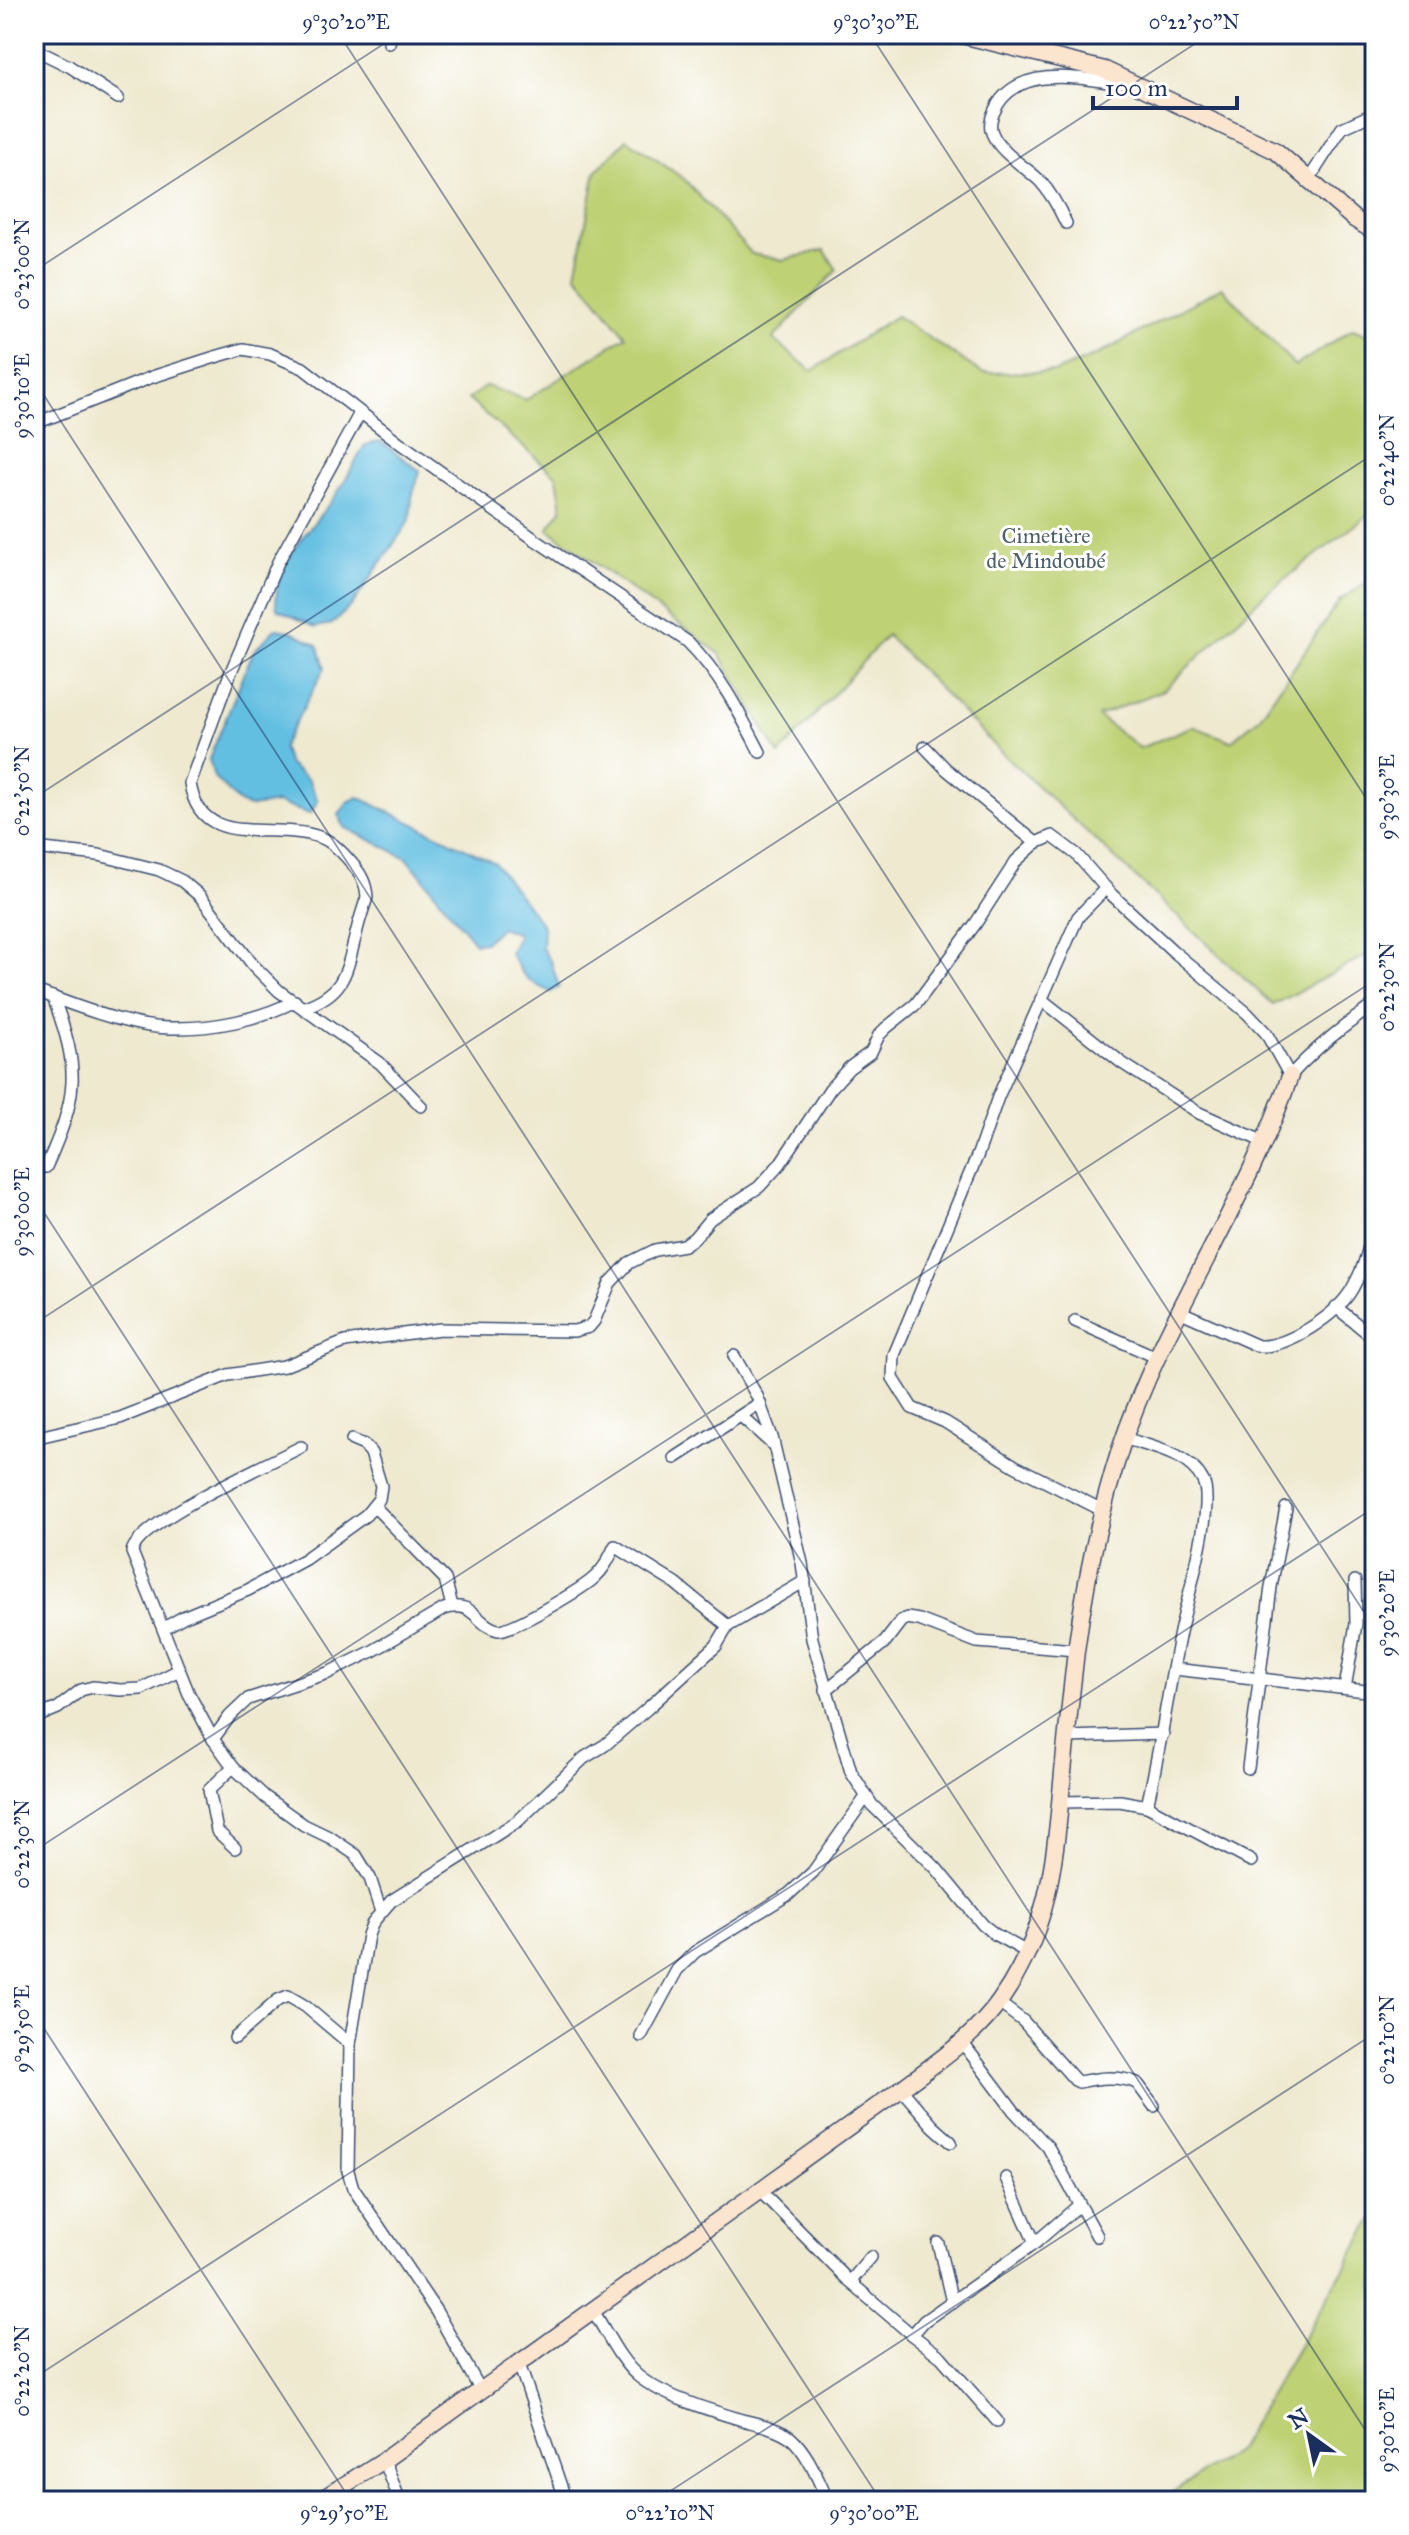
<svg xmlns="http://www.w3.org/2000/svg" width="1409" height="2535" font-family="'IM FELL Great Primer',serif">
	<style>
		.green { fill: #bed174; stroke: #6c8069; stroke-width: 2 }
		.water { fill: #64bfe2; stroke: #4077a0; stroke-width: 2 }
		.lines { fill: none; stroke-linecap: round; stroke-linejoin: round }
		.street-casing { stroke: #3b4b6f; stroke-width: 14 }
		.secondary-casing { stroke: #3b4b6f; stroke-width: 19 }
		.street { stroke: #fff; stroke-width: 11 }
		.secondary { stroke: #fce5cf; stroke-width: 16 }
		.ticks { fill: none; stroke: #1b2f5e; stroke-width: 2; stroke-opacity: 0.45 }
		.labels { text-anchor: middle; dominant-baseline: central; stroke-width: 6; stroke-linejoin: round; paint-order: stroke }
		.park-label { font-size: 22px; fill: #4c6065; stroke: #fff }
		.neatline { fill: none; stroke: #1b2f5e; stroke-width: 3 }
		.ticks-label { font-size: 20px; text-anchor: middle; fill: #1b2f5e }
	</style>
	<rect width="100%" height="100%" fill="#fff"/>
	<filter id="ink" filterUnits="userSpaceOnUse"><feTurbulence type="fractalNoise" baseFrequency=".0125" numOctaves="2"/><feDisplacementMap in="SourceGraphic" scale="16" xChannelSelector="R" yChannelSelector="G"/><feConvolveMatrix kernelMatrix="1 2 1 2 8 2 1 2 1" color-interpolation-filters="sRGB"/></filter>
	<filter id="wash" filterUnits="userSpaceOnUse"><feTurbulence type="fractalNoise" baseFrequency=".006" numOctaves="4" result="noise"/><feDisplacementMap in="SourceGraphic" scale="32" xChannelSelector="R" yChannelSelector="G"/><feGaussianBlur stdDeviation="1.8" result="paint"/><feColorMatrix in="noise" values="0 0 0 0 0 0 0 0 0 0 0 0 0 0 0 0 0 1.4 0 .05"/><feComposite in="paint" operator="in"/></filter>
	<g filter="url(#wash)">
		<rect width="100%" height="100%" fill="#eee9cf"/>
		<g class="green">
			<path d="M627 139 684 179 752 254 783 260 824 250 837 270 773 339 812 371 896 316 982 373 1056 372 1101 353 1222 287 1295 366 1353 329 1375 338V510L1265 594 1164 690 1098 716 1140 748 1193 726 1231 741 1259 718 1340 600 1375 577V951L1273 1005 1001 752 887 635 779 755 720 654 548 529 562 509 557 476 468 399 486 386 526 400 626 336 576 274 596 171Z"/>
			<path d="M1375 2216V2501H1165L1168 2495 1237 2450Z"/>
		</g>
		<g class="water">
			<path d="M380 441 420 471 412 497 410 520 352 605 332 624 315 627 277 609C270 565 312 528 336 495 347 479 355 461 365 445Z"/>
			<path d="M275 629 291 631 318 645 325 668 282 747 289 765 308 780 318 801 310 814 277 803 250 807 239 803 214 777 209 759 253 652Z"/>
			<path d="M358 797 494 862 543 926 542 948 551 962 559 987 551 992C527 982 522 976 510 953L518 934 501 927 485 942 475 943 407 858 344 827 339 815 348 802Z"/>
		</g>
	</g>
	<g filter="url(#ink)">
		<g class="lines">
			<g class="street-casing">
				<g id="street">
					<path d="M389 43 391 34"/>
					<path d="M34 49 69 66 118 98"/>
					<path d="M1309 179 1342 128 1375 113"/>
					<path d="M1066 223C1059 208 1051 193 1040 181 1025 166 1001 154 992 133 988 123 993 113 998 104 1025 62 1090 81 1131 85"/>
					<path d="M34 424 152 377 215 357 243 349 270 354 303 368 400 443 537 541 688 642C720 674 739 712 760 752"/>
					<path d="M925 747 946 769 1036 843"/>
					<path d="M34 848 99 855 159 870 182 881 200 896 253 965 279 991 380 1063 421 1106"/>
					<path d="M34 990C69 1004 133 1028 170 1028 212 1029 258 1020 295 1001"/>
					<path d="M1041 999 1122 1063 1199 1113 1264 1142"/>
					<path d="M305 1007C346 992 346 972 356 934 359 921 363 909 367 897 366 881 359 871 348 859 341 851 330 840 319 837 273 820 200 852 190 783L230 674 278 562 360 413"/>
					<path d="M46 1167C78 1095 81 1072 53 997"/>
					<path d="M1336 1307 1375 1339"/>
					<path d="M1179 1311 1258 1346C1287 1348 1337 1315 1352 1289 1357 1280 1362 1270 1365 1260 1369 1250 1369 1239 1375 1230"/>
					<path d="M1075 1321 1156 1357"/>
					<path d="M734 1356 757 1396 772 1437 802 1563 812 1639 851 1772 872 1805 936 1868 983 1925 996 1935 1027 1952"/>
					<path d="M741 1416 773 1445"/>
					<path d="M34 1438 120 1418 228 1375 284 1366 345 1342 440 1329 574 1331 589 1327 594 1321 610 1283 629 1263 655 1250 684 1245 694 1238 710 1219 759 1187 780 1164 830 1089 849 1068 871 1052 879 1035 886 1028 916 1004 976 923 1016 861 1036 843 1052 836 1076 854 1112 895 1173 951 1247 1013 1266 1033 1290 1076C1316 1047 1344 1026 1375 1004"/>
					<path d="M1124 1438C1150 1447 1189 1453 1203 1481 1216 1506 1185 1605 1179 1637 1168 1693 1160 1750 1147 1806"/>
					<path d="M301 1447C270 1463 137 1522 132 1552L189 1694 213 1739 233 1767 265 1797 304 1825 331 1838 356 1855 370 1878 381 1912"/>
					<path d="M675 1458 760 1403"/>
					<path d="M374 1506 445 1579 452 1606"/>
					<path d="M1102 1510 1015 1466 945 1422 912 1408 893 1378 894 1355 978 1154 998 1097 1051 978 1078 917 1106 888"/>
					<path d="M164 1628 183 1617 248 1590 305 1559 366 1515 379 1499 381 1486 371 1453 364 1445 352 1440"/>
					<path d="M1174 1669 1375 1692"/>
					<path d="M1345 1688 1356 1624 1355 1581"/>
					<path d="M826 1690 885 1642 901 1621 907 1618 919 1620 977 1642 1076 1650"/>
					<path d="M34 1718 58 1708 81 1690 93 1687 120 1690 141 1689 179 1670"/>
					<path d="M1067 1737 1163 1734"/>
					<path d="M213 1739 230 1716 248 1699 328 1673 371 1652 444 1609C475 1599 475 1625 498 1630 510 1632 584 1588 595 1577 605 1568 609 1558 615 1546L676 1584 728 1626"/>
					<path d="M233 1767 209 1790 217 1831 235 1848"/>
					<path d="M1248 1768 1271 1587 1286 1508"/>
					<path d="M1060 1802 1120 1801 1147 1806 1251 1861"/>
					<path d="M999 2003 1023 2021 1075 2080 1079 2082C1098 2078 1118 2075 1137 2083L1154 2106"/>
					<path d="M641 2036 677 1970 695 1952 789 1894 813 1872 866 1797"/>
					<path d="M235 2038 278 2000 288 1996 305 2006 350 2044"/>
					<path d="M962 2042 1014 2111 1048 2147 1097 2236"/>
					<path d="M901 2089 933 2126 951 2142"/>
					<path d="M1006 2178 1035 2243"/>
					<path d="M759 2190 850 2282 912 2335 924 2321 1035 2243 1078 2206"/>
					<path d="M938 2243 952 2302"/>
					<path d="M850 2282 871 2257"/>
					<path d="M593 2311C607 2332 619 2360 638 2376 662 2396 709 2410 739 2419 756 2424 777 2427 791 2438 809 2454 818 2480 828 2501"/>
					<path d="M912 2335 941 2357 997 2421"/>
					<path d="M519 2364 566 2501"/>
					<path d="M481 2391 436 2311 353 2188 348 2171 350 2044 368 1935 373 1922 391 1901 518 1821 584 1758 605 1745 648 1708 716 1646 728 1626 805 1581"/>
					<path d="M384 2460 400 2501"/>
				</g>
			</g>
			<g class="secondary-casing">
				<g id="secondary">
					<path d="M958 34 1105 70 1276 151 1354 219 1375 232"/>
					<path d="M319 2501 384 2460 901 2089C935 2063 975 2037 1000 2001 1049 1930 1054 1865 1062 1783 1066 1739 1071 1695 1076 1651 1085 1582 1099 1516 1120 1450 1163 1319 1245 1206 1290 1076"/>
				</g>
			</g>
			<use href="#street" class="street"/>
			<use href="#secondary" class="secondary"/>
		</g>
	</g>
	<path class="ticks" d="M339 34 1375 1629M870 34 1375 812M34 271 399 34M34 380 1375 2445M34 798 1210 34M34 1197 881 2501M34 1324 1375 453M34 1851 1375 980M34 2013 351 2501M34 2378 1375 1507M655 2501 1375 2033"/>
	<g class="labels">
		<g class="park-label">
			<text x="1046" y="535">Cimetière<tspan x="1046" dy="25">de Mindoubé</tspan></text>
		</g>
	</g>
	<rect width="1409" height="2535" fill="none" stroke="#fff" stroke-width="88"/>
	<g transform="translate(1309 2435) rotate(327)" stroke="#ffffff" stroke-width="6" paint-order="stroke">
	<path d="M0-6L14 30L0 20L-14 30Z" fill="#1b2f5e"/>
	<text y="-12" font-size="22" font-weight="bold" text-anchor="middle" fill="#1b2f5e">N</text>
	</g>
	<path d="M1093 96v12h144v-12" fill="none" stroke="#1b2f5e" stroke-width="4"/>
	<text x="1105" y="96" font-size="24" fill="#1b2f5e" stroke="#ffffff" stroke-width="6" paint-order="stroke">100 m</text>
	<rect x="44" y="44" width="1321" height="2447" class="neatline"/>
	<g class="ticks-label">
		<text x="346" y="29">9°30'20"E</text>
		<text x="876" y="29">9°30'30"E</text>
		<text x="1194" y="29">0°22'50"N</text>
		<text transform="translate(22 264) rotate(-90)" y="7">0°23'00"N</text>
		<text transform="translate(22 396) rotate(-90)" y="7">9°30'10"E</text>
		<text transform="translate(1387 460) rotate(-90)" y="7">0°22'40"N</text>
		<text transform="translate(22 791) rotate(-90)" y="7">0°22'50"N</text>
		<text transform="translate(1387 797) rotate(-90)" y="7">9°30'30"E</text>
		<text transform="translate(1387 987) rotate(-90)" y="7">0°22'30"N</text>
		<text transform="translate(22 1212) rotate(-90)" y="7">9°30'00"E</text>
		<text transform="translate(1387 1613) rotate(-90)" y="7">9°30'20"E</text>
		<text transform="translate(22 1844) rotate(-90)" y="7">0°22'30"N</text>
		<text transform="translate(22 2029) rotate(-90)" y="7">9°29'50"E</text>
		<text transform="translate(1387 2040) rotate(-90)" y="7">0°22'10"N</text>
		<text transform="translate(22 2371) rotate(-90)" y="7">0°22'20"N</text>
		<text transform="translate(1387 2430) rotate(-90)" y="7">9°30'10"E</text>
		<text x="344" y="2520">9°29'50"E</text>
		<text x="670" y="2520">0°22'10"N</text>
		<text x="874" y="2520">9°30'00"E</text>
	</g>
</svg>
